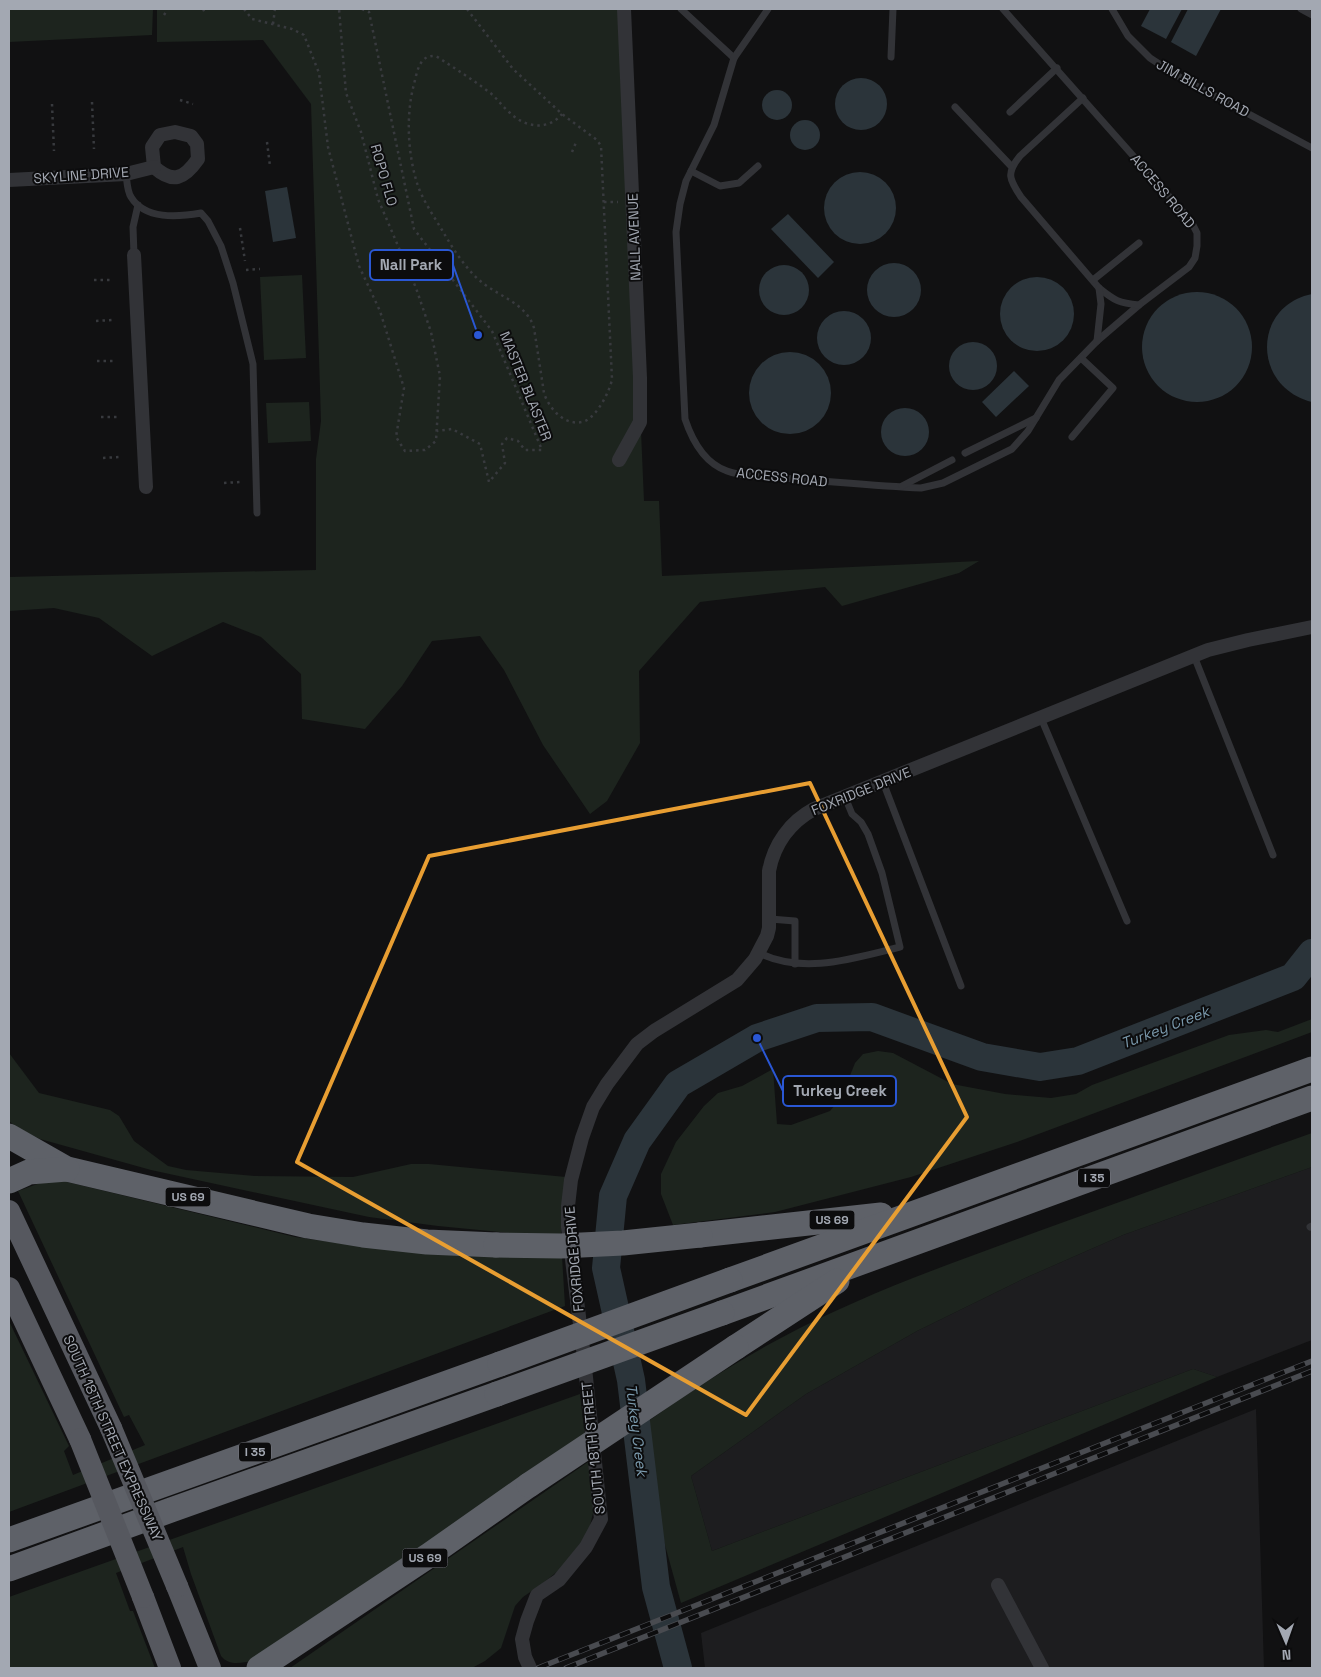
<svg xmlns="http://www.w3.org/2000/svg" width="1321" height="1677" font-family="'Space Grotesk',sans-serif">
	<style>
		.built { fill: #1d1d1f }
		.green { fill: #1d241e }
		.water { fill: #2b343a }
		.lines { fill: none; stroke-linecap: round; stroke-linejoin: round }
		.river { stroke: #2b343a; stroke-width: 28 }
		.path { stroke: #383a3e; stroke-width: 2.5; stroke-dasharray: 2.5 4; stroke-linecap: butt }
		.service { stroke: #323337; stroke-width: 7 }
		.minor { stroke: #323337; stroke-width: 14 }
		.trunk { stroke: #56585f; stroke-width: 22 }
		.motorway { stroke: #5e6168; stroke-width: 25 }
		.rail-casing { stroke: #494b50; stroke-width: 5.5 }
		.rail { stroke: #0c0c0d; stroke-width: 4; stroke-dasharray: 11; stroke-linecap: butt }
		.trunk-bridge { stroke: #56585f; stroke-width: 22 }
		.motorway-bridge { stroke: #5e6168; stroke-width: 25 }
		.marked { fill: none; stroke: #e89e32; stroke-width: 4; stroke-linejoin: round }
		.labels { text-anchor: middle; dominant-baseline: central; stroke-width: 4; stroke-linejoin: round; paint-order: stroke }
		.shield { fill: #0c0c0d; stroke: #767980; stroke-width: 1 }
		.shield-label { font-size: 12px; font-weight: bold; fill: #a3a8b2 }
		.street-label { font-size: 14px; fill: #a3a8b2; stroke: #0c0c0d }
		.water-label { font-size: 15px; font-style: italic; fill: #7a99ac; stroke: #0c0c0d }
		.leader { fill: none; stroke: #2a57d4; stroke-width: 2 }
		.callout-dot { fill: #2a57d4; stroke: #0c0c0d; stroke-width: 2 }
		.callout { fill: #0c0c0d; stroke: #2a57d4; stroke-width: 2 }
		.callout-label { font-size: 15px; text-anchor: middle; font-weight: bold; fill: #a3a8b2 }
	</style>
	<rect width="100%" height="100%" fill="#111112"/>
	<g class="built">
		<path d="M1312 1167V1340L1217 1377 1193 1369 712 1551 691 1476 806 1394 917 1331 1025 1278 1123 1235Z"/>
		<path d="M1256 1409 1264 1668H705L701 1633Z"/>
	</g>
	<g class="green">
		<path d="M9 9H153L152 35 9 42Z"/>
		<path d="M157 9H623L644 501H659L662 576 979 561 959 573 842 606 825 587 700 602 639 671 640 743 607 801 590 814 543 745 504 670 480 636 432 641 402 686 365 729 302 719 301 674 261 637 223 622 152 656 99 618 54 608 9 611V577L316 570V459L321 421 311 104 263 40 157 42Z"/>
		<path d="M302 275 306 358 264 360 260 277Z"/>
		<path d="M309 402 311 441 268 443 266 403Z"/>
		<path d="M1312 1019V1032L1017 1142 911 1177 775 1212 673 1225 661 1194V1174L676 1142 704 1106 718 1093 742 1086 773 1069 777 1124 791 1125 830 1111 841 1098 855 1063 863 1054 878 1051 893 1053 952 1084 1005 1094 1051 1098 1076 1094 1092 1085 1229 1035 1266 1030 1278 1032Z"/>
		<path d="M9 1053 39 1093 110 1110 119 1116 134 1141 168 1166 186 1170 255 1176 353 1177 411 1164H429L566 1177 561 1234H521L438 1226 369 1217 151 1170 40 1139 16 1127 9 1121Z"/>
		<path d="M1312 1133V1167L1123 1235 1025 1278 917 1331 806 1394 691 1476 712 1551 1193 1369 1217 1377 681 1603 660 1527 647 1422C691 1391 735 1362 781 1338 863 1294 952 1263 1039 1231 1130 1198 1221 1165 1312 1133Z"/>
		<path d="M59 1180 295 1237 345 1244 562 1256 565 1306 9 1512V1321L69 1446 64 1451 73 1475 145 1445 129 1415 124 1417 18 1191 40 1183Z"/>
		<path d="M580 1394 585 1437 252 1661C241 1663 229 1666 221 1656L191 1574 183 1547 116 1573 130 1611H133L155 1668H9V1597Z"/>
		<path d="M588 1462 594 1509 588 1534 559 1570 542 1584 523 1597 515 1606 501 1648 485 1661 472 1668H290Z"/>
	</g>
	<g class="water">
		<path d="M1150 9H1182L1166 39 1141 26Z"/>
		<path d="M1188 9H1221L1196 56 1171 42Z"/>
		<circle cx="861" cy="104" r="26"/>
		<circle cx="777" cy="105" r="15"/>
		<circle cx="805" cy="135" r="15"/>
		<circle cx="860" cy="208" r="36"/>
		<path d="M287 187 296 238 273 242 265 191Z"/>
		<path d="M788 214 834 262 818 278 771 229Z"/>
		<circle cx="894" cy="290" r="27"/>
		<circle cx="784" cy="290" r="25"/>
		<circle cx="1037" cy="314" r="37"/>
		<circle cx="1197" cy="347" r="55"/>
		<path d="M1312 294V402C1252 387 1252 306 1312 294Z"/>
		<circle cx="844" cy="338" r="27"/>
		<circle cx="973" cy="366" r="24"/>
		<circle cx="790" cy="393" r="41"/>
		<path d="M1014 371 1029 386 996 417 982 402Z"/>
		<circle cx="905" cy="432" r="24"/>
	</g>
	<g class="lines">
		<path class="river" d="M678 1668 656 1587 631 1380 606 1268 613 1196 637 1141 678 1084 757 1038 817 1018 872 1017 982 1057 1040 1067 1078 1061 1293 977 1312 953"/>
		<g class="path">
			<path d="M203 9 205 13"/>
			<path d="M244 9 252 19 292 29 304 35 319 73 328 147 359 266 380 311 404 388 396 437 405 451 425 450 436 441 440 376 431 332 416 288 378 199 361 132 346 93 339 9"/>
			<path d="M362 9 369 12 414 229 492 331 542 450H525L518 441 507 438 502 444 505 463 489 482 480 444 452 429 437 431"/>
			<path d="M467 9 513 69 562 114 597 140 601 146 612 379C610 391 597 416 585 421 566 428 549 409 544 393L534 328C526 302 496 296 478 279 463 265 452 247 442 230 433 215 422 199 417 183 408 154 406 118 413 88 417 74 418 54 436 56 454 68 472 79 489 92 496 97 501 105 508 111 523 127 547 132 562 114"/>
			<path d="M164 15 168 9"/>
			<path d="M273 24 275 9"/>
			<path d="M180 100 193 104"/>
			<path d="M92 102 94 149"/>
			<path d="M52 104 54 151"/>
			<path d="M267 142 270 166"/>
			<path d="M572 152 577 140"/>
			<path d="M604 202H618"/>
			<path d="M240 228 245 261"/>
			<path d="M246 270 260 269"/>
			<path d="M94 280H112"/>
			<path d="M96 321 113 320"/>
			<path d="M97 361H115"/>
			<path d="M101 417H118"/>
			<path d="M103 458 120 457"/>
			<path d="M224 483 240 482"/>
		</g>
		<g class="service">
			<path d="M681 9 734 58"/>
			<path d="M768 9 734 58 714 125 686 181 680 204 676 232 685 419C692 440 704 463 727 471 747 478 773 477 795 479 837 482 879 486 921 488L943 483 1012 449 1028 431 1059 380 1097 341 1139 305 1189 267 1195 258 1197 246V233L1191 221 1003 9"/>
			<path d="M1112 9 1128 36 1150 58 1176 75 1312 148"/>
			<path d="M1301 9 1312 15"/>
			<path d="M891 57 893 9"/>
			<path d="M1083 98 1020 156C1006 173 1009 179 1021 197L1099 288C1115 301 1119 303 1139 305"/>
			<path d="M955 107 1011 166"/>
			<path d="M1010 112 1057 68"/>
			<path d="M691 171 720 186 739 183 758 166"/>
			<path d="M126 174C127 181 127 191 131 197 145 220 178 217 201 213L208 221 221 246 233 283 253 364 257 513"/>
			<path d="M134 255 133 227 138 205"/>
			<path d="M1093 280 1139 243"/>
			<path d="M1097 341 1101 304 1099 288"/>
			<path d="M1072 437 1113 388 1081 358"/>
			<path d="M965 453 1036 418"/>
			<path d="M902 486 952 460"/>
			<path d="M1194 656 1273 855"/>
			<path d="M1041 718 1127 921"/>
			<path d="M883 782 961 986"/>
			<path d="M770 919 795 921V964"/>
			<path d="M759 953C804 975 854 958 900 947L882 873 868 834 861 822 852 814 845 797"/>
			<path d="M1310 1227 1312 1226"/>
		</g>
		<g class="minor">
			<path d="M175 132 191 136 197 144 198 159C184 179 173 184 154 167L152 147 160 135Z"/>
			<path d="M9 180 126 174 154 167"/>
			<path d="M134 255 146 487"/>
			<path d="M619 460 640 422V378L624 9"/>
			<path d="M998 1585 1042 1668"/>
			<path d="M530 1668 525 1657 522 1639 527 1621 537 1595 559 1580 586 1547 601 1519 583 1349 568 1227V1206L571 1180 582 1138 593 1107 607 1084 637 1044 654 1031 737 980 755 959 767 936 769 928V871C774 844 790 822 814 809L1208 650 1248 640 1312 627"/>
		</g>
		<g class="trunk">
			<path d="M9 1211 111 1428"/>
			<path d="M9 1288 80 1439"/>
			<path d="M177 1586 210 1668"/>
			<path d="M143 1597 170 1668"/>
		</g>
		<g class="motorway">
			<path d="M9 1136 67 1169 308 1226 363 1235 427 1242 496 1245"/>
			<path d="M9 1181 29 1172 67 1169"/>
			<path d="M700 1235 881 1215"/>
			<path d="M730 1280 1312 1069"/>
			<path d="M722 1313 1312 1098"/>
			<path d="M736 1347 837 1281"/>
			<path d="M9 1540 500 1364"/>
			<path d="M9 1569 171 1510 497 1394"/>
			<path d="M259 1668 428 1556 529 1485"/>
		</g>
		<g class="rail-casing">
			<g id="rail">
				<path d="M538 1668 1312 1361"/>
				<path d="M566 1668 1312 1371"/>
			</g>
		</g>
		<use href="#rail" class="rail"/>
		<g class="trunk-bridge">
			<path d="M111 1428 177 1586"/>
			<path d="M80 1439 143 1597"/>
		</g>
		<g class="motorway-bridge">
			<path d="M496 1245 561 1246 623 1243 700 1235"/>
			<path d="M500 1364 730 1280"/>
			<path d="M497 1394 722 1313"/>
			<path d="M529 1485 736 1347"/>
		</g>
	</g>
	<path class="marked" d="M810 783 967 1117 746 1415 297 1162 429 856Z"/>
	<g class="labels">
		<g class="shield">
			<rect x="1078" y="1168.5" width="32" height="19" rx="4"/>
			<rect x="165.5" y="1187.5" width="45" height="19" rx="4"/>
			<rect x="809.5" y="1210.5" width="45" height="19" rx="4"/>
			<rect x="239" y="1442.5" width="32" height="19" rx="4"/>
			<rect x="402.5" y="1548.5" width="45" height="19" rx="4"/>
		</g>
		<g class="shield-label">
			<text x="1094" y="1178">I 35</text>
			<text x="188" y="1197">US 69</text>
			<text x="832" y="1220">US 69</text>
			<text x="255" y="1452">I 35</text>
			<text x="425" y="1558">US 69</text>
		</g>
		<g class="street-label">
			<text transform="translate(1203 88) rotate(29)">JIM BILLS ROAD</text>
			<text transform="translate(81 175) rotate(-4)">SKYLINE DRIVE</text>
			<text transform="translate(384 175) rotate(74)">ROPO FLO</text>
			<text transform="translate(1163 191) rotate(50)">ACCESS ROAD</text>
			<text transform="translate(634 237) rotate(-92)">NALL AVENUE</text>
			<text transform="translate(526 386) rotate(68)">MASTER BLASTER</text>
			<text transform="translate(782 477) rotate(6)">ACCESS ROAD</text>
			<text transform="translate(861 791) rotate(-22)">FOXRIDGE DRIVE</text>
			<text transform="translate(574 1259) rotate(-95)">FOXRIDGE DRIVE</text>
			<text transform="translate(113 1438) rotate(66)">SOUTH 18TH STREET EXPRESSWAY</text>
			<text transform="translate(593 1448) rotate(-96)">SOUTH 18TH STREET</text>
		</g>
		<g class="water-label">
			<text transform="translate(1165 1027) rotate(-21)">Turkey Creek</text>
			<text transform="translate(637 1430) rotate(83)">Turkey Creek</text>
		</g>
	</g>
	<path class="leader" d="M478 335L453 265M757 1038L783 1091"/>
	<g class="callout-dot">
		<circle cx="478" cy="335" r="5"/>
		<circle cx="757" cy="1038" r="5"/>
	</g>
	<g class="callout">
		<rect x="370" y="250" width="83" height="30" rx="5"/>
		<rect x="783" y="1076" width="113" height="30" rx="5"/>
	</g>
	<g class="callout-label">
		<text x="411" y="270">Nall Park</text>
		<text x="840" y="1096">Turkey Creek</text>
	</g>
	<rect width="1321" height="1677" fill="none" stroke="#a3a8b2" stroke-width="20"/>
	<g transform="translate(1286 1642) rotate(178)" stroke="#0c0c0d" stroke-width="4" paint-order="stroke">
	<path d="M0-4L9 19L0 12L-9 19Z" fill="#a3a8b2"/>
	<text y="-8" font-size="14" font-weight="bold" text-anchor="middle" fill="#a3a8b2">N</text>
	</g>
</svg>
